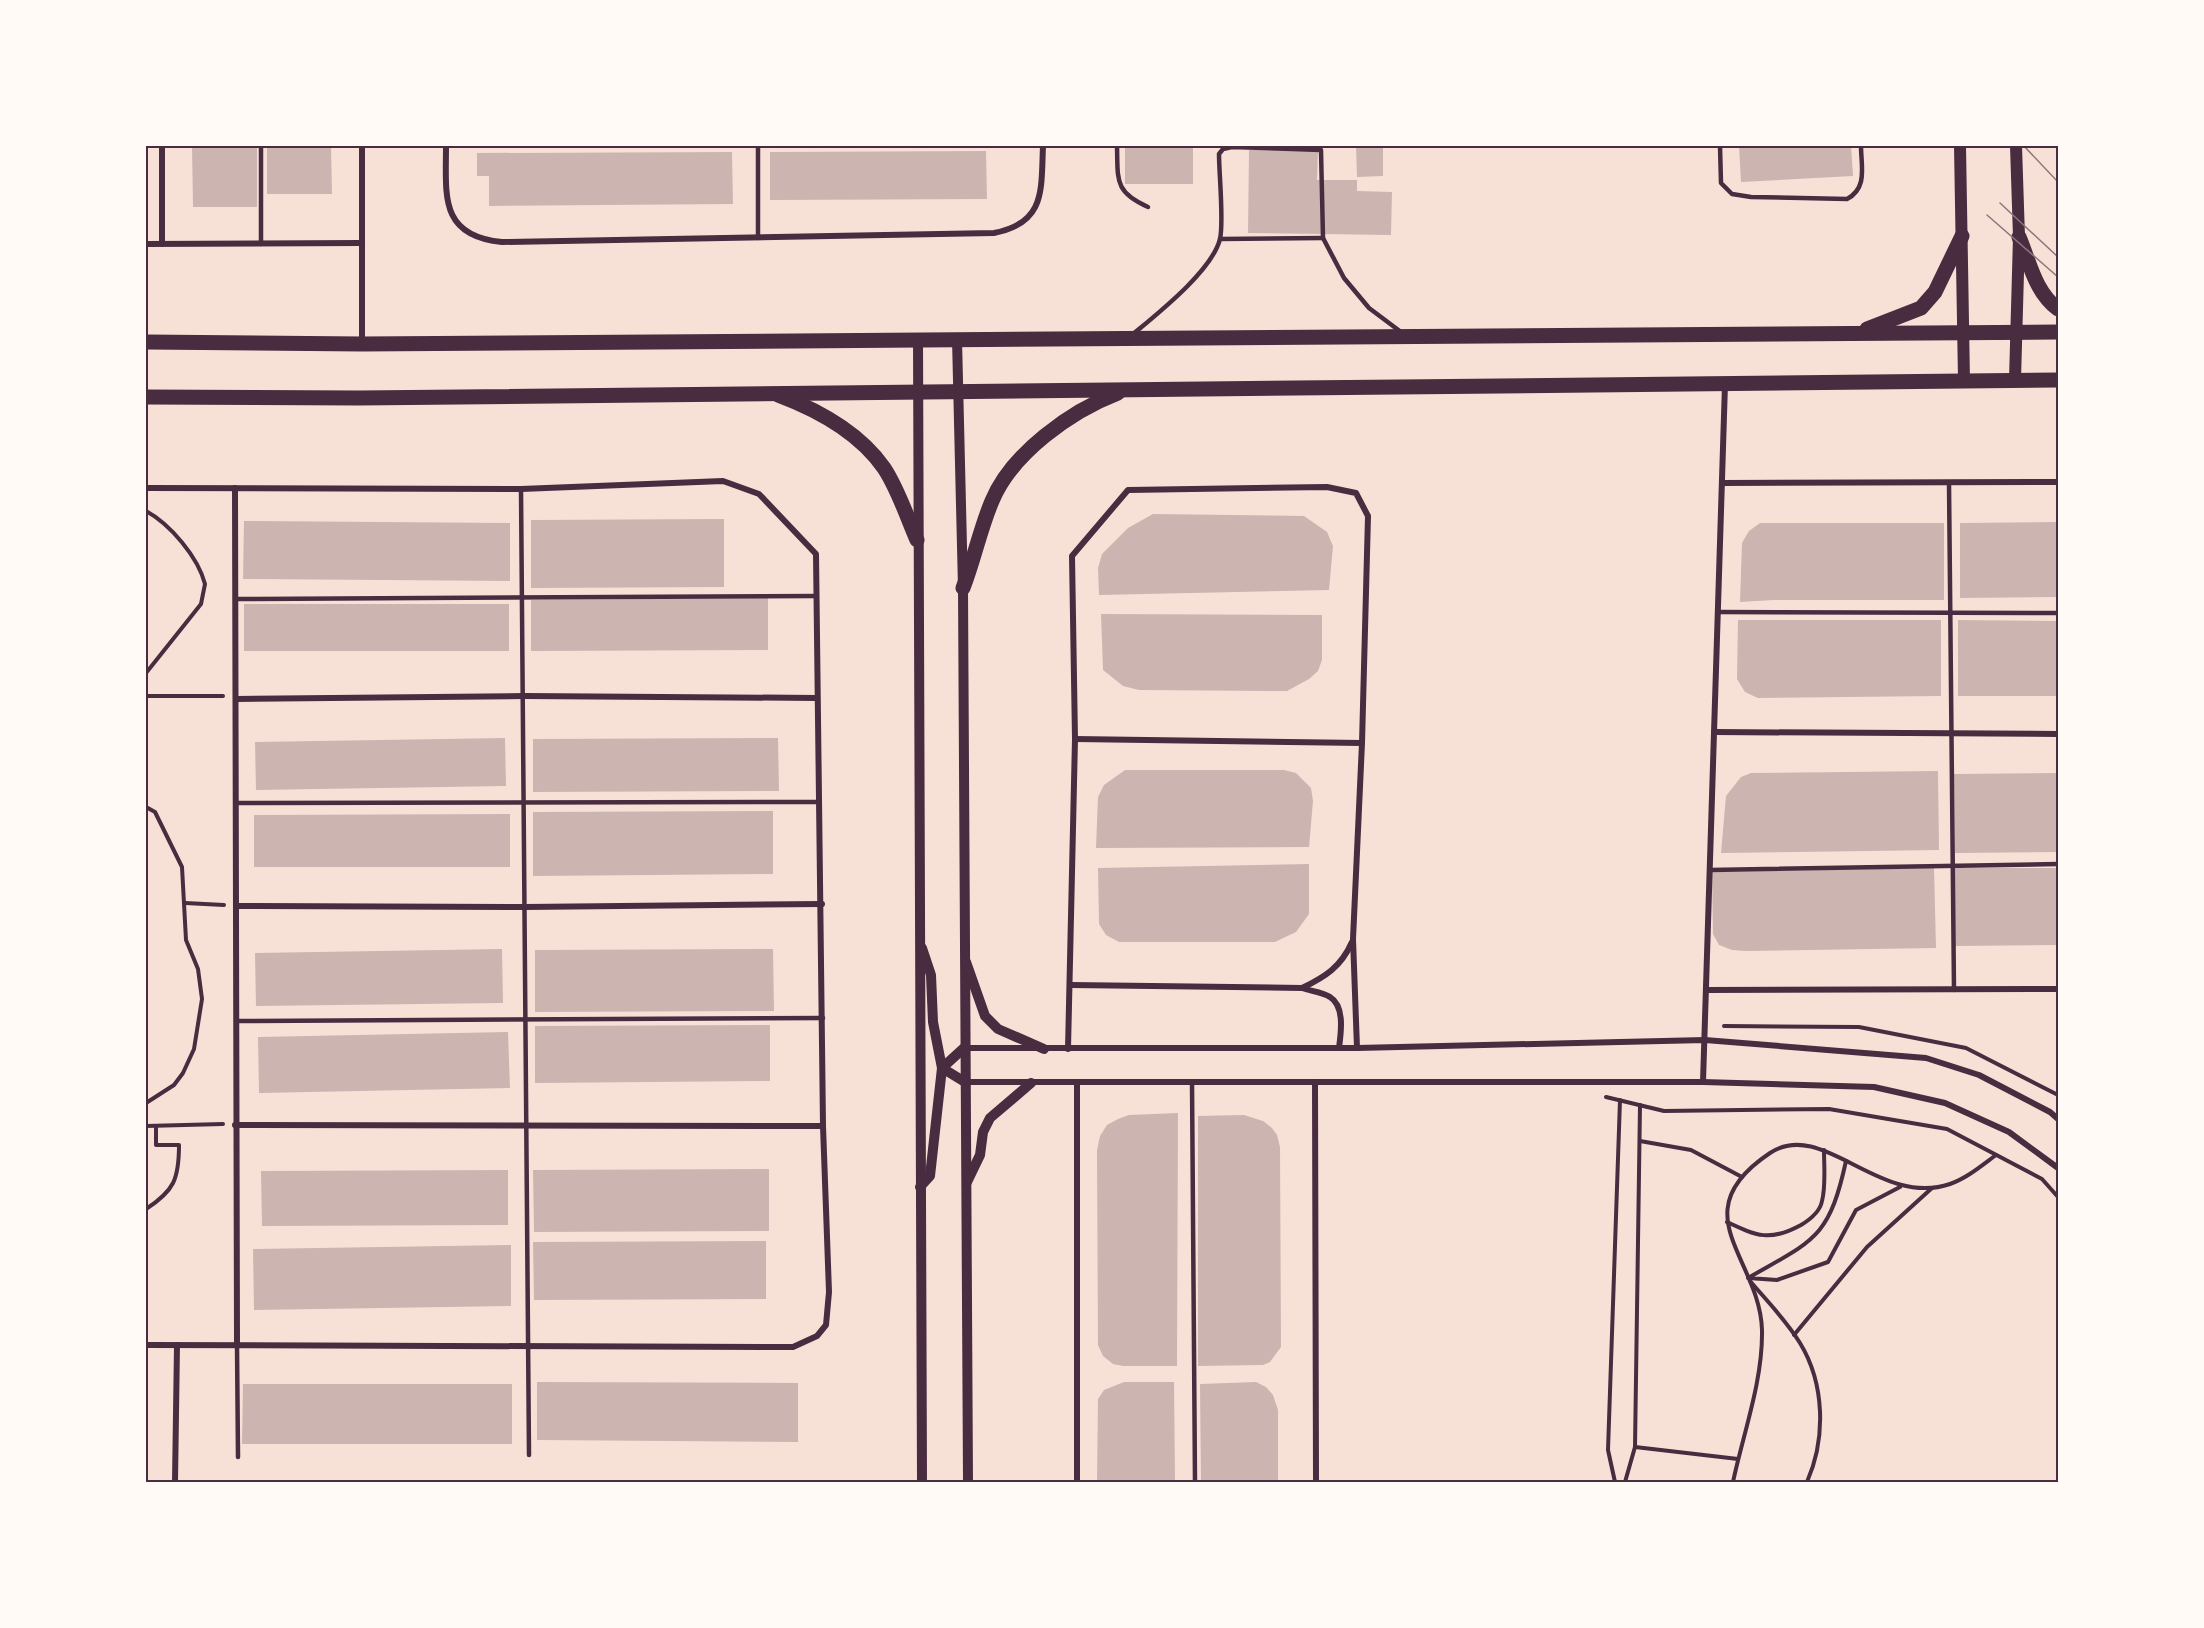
<svg xmlns="http://www.w3.org/2000/svg" width="2204" height="1628" font-family="Ubuntu,sans-serif">
	<style>
		.building { fill: #ccb4b1 }
		.lines { fill: none; stroke-linecap: round; stroke-linejoin: round }
		.path { stroke: #4a2c40; stroke-width: 4 }
		.service { stroke: #4a2c40; stroke-width: 4.5 }
		.minor { stroke: #4a2c40; stroke-width: 6 }
		.tertiary { stroke: #4a2c40; stroke-width: 10 }
		.secondary { stroke: #4a2c40; stroke-width: 12 }
		.primary { stroke: #4a2c40; stroke-width: 15 }
		.tram { stroke: #8f747c; stroke-width: 1.5 }
		.neatline { fill: none; stroke: #4a2c40; stroke-width: 2 }
	</style>
	<rect width="100%" height="100%" fill="#f7e1d7"/>
	<g class="building">
		<path d="M192 146H257V207H193Z"/>
		<path d="M267 146H331L332 194H267Z"/>
		<path d="M1125 146H1201V148H1193V184H1125Z"/>
		<path d="M1356 146H1383V176L1357 177Z"/>
		<path d="M1739 146H1851L1853 176 1741 182Z"/>
		<path d="M1249 150H1318L1317 180H1357V191L1392 192 1391 235 1248 233Z"/>
		<path d="M986 151 987 199 770 200V152Z"/>
		<path d="M732 152 733 204 489 206V176H477V153Z"/>
		<path d="M1153 514 1304 516 1327 532 1333 546 1329 590 1099 595 1098 568 1102 554 1128 528Z"/>
		<path d="M724 519V587L531 588V520Z"/>
		<path d="M244 521 510 523V581L243 579Z"/>
		<path d="M2058 522V597L1960 598V523Z"/>
		<path d="M1760 523H1944V600H1774L1740 602 1742 543 1749 531Z"/>
		<path d="M768 598V650L531 651V600Z"/>
		<rect x="244" y="604" width="265" height="47"/>
		<path d="M1101 614 1322 615V660L1318 671 1309 679 1287 691 1139 690 1123 686 1103 670Z"/>
		<path d="M1738 620H1941V696L1758 698 1745 692 1737 679Z"/>
		<path d="M1958 620 2058 621V696H1958Z"/>
		<path d="M505 738 506 786 256 790 255 742Z"/>
		<path d="M778 738 779 791 533 792V739Z"/>
		<path d="M1125 770H1284L1296 773 1311 788 1313 801 1309 847 1096 848 1098 797 1104 785Z"/>
		<path d="M1938 771 1939 850 1721 853 1726 796 1741 777 1751 773Z"/>
		<path d="M2058 773V852L1955 853 1954 774Z"/>
		<path d="M773 811V874L533 876V812Z"/>
		<path d="M510 814V867H254V815Z"/>
		<path d="M1309 864V914L1296 932 1275 942H1119L1106 935 1099 924 1098 868Z"/>
		<path d="M1934 868 1936 948 1746 951 1732 950 1719 945 1713 934 1712 872Z"/>
		<path d="M1955 868H2058V945L1955 946Z"/>
		<path d="M502 949 503 1003 256 1006 255 953Z"/>
		<path d="M773 949 774 1011 535 1012V950Z"/>
		<path d="M770 1025V1081L535 1083V1026Z"/>
		<path d="M508 1032 510 1088 259 1093 258 1037Z"/>
		<path d="M1178 1113 1177 1366H1123L1113 1364 1103 1356 1098 1345 1097 1150 1100 1136 1107 1125 1118 1119 1129 1115Z"/>
		<path d="M1244 1115 1263 1121 1272 1128 1277 1135 1280 1147 1281 1347 1270 1362 1263 1365 1198 1366V1116Z"/>
		<path d="M769 1169V1231L534 1232 533 1170Z"/>
		<path d="M508 1170V1225L262 1226 261 1171Z"/>
		<path d="M766 1241V1299L534 1300 533 1242Z"/>
		<path d="M511 1245V1306L254 1310 253 1249Z"/>
		<path d="M537 1382 798 1383V1442L537 1440Z"/>
		<path d="M1124 1382H1174L1175 1482H1097L1098 1399 1104 1390Z"/>
		<path d="M1256 1382 1266 1387 1273 1395 1278 1410V1482H1201L1200 1384Z"/>
		<path d="M243 1384H512V1444H242Z"/>
	</g>
	<g class="lines">
		<g class="path">
			<path d="M146 511C170 524 198 557 205 584L201 604 146 673"/>
			<path d="M146 696H223"/>
			<path d="M146 807 155 812 182 867 186 940 198 969 202 999 194 1049 183 1073 174 1085 146 1103"/>
			<path d="M185 903 224 905"/>
			<path d="M1724 1026 1859 1027 1966 1048 2058 1095"/>
			<path d="M1606 1097 1664 1111 1829 1109 1947 1129 2042 1179 2058 1197"/>
			<path d="M146 1126 223 1124"/>
			<path d="M1640 1141 1691 1150 1742 1177"/>
			<path d="M1846 1161C1829 1239 1814 1240 1748 1278L1777 1280 1828 1262 1856 1210 1900 1187"/>
			<path d="M146 1209C174 1191 179 1179 179 1145H156V1126"/>
			<path d="M1727 1222C1757 1236 1770 1242 1801 1225 1811 1219 1820 1212 1822 1201 1826 1186 1824 1166 1824 1150"/>
			<path d="M1750 1281C1767 1301 1786 1320 1800 1343 1825 1384 1826 1439 1807 1482"/>
			<path d="M1794 1335 1867 1247 1932 1188"/>
			<path d="M1635 1447 1738 1459"/>
			<path d="M1615 1482 1608 1450 1620 1100"/>
			<path d="M1625 1482 1635 1447 1640 1105"/>
			<path d="M1733 1482C1743 1434 1763 1381 1762 1330 1760 1258 1680 1213 1770 1153 1823 1118 1879 1208 1950 1184 1967 1178 1981 1166 1996 1155"/>
		</g>
		<g class="service">
			<path d="M261 146V244"/>
			<path d="M758 146V238"/>
			<path d="M1117 146C1118 180 1114 192 1148 207"/>
			<path d="M1720 146 1721 183 1732 194 1751 197 1847 199C1868 188 1861 166 1861 146"/>
			<path d="M1220 239 1323 238"/>
			<path d="M1132 335C1157 314 1212 271 1220 239 1224 222 1219 174 1219 154L1223 149 1232 147 1321 150 1323 238 1344 278 1369 308 1401 332"/>
			<path d="M1949 483 1954 990"/>
			<path d="M521 489 529 1455"/>
			<path d="M235 599 816 596"/>
			<path d="M1718 612 2058 613"/>
			<path d="M236 803 819 802"/>
			<path d="M1710 870 2058 864"/>
			<path d="M236 1021 823 1018"/>
			<path d="M1192 1082 1195 1482"/>
			<path d="M237 1345 238 1457"/>
		</g>
		<g class="minor">
			<path d="M162 146V244"/>
			<path d="M362 146V343"/>
			<path d="M446 146C446 195 439 236 502 242L994 233C1046 223 1041 190 1043 146"/>
			<path d="M146 244 361 243"/>
			<path d="M1722 483 2058 482"/>
			<path d="M146 488 521 489 723 481 759 494 816 554 823 1126 829 1292 826 1325 817 1336 793 1347 146 1345"/>
			<path d="M235 488 237 1345"/>
			<path d="M236 699 524 696 817 698"/>
			<path d="M1714 732 2058 734"/>
			<path d="M1075 739 1362 743"/>
			<path d="M236 906 525 907 822 904"/>
			<path d="M1071 985 1302 988C1325 977 1341 967 1352 942"/>
			<path d="M1302 988C1310 991 1323 992 1330 997 1345 1006 1341 1033 1339 1048"/>
			<path d="M1706 990 2058 989"/>
			<path d="M965 1048H1357L1705 1040 1926 1058 1979 1075 2050 1112 2058 1119"/>
			<path d="M1068 1049 1075 739 1072 556 1128 490 1327 487 1356 493 1368 516 1362 743 1353 939 1357 1048"/>
			<path d="M965 1082H1703L1874 1087 1945 1103 2009 1132 2058 1168"/>
			<path d="M1077 1082V1482"/>
			<path d="M1315 1082 1316 1482"/>
			<path d="M1703 1082 1725 384"/>
			<path d="M235 1125 823 1126"/>
			<path d="M175 1482 177 1345"/>
		</g>
		<g class="tertiary">
			<path d="M918 338 922 1482"/>
			<path d="M957 339 963 588 968 1482"/>
			<path d="M966 962 985 1016 998 1029 1044 1049"/>
			<path d="M942 1068 964 1048"/>
			<path d="M942 1068 965 1082"/>
			<path d="M967 1182 980 1155 983 1132 990 1118 1031 1083"/>
			<path d="M920 1187 930 1176 942 1068 933 1022 931 975 922 948"/>
		</g>
		<g class="secondary">
			<path d="M1960 146 1964 380"/>
			<path d="M2015 380 2019 237 2016 146"/>
		</g>
		<g class="primary">
			<path d="M2019 237C2030 263 2035 292 2058 309"/>
			<path d="M1867 329 1921 308 1935 292 1962 236"/>
			<path d="M146 342 362 344 2058 332"/>
			<path d="M778 395C818 410 859 432 884 468 898 489 907 517 917 540"/>
			<path d="M146 397 359 398 2058 380"/>
			<path d="M963 588C974 560 980 529 992 501 1012 453 1071 411 1118 393"/>
		</g>
		<g class="tram">
			<path d="M2024 146 2058 182"/>
			<path d="M2000 203 2058 257"/>
			<path d="M1987 215 2058 277"/>
		</g>
	</g>
	<rect width="2204" height="1628" fill="none" stroke="#fffaf5" stroke-width="294"/>
	<rect x="147" y="147" width="1910" height="1334" class="neatline"/>
</svg>
